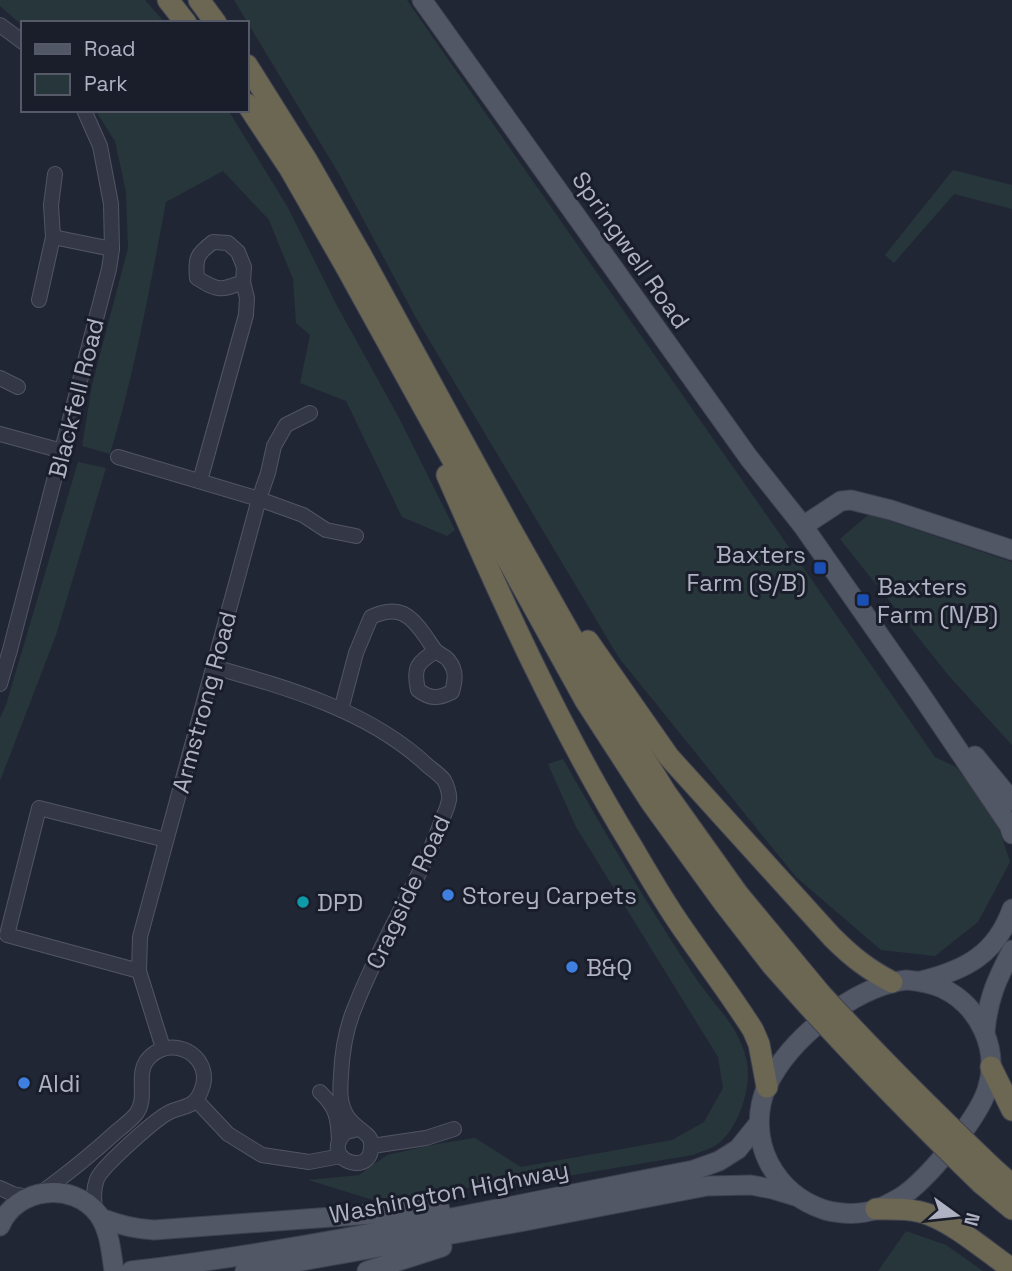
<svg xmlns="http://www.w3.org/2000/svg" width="1012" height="1271" font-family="'Space Grotesk',sans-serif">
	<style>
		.green { fill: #27363b }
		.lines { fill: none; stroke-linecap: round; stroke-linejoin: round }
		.minor-casing { stroke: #525564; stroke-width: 16 }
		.major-casing { stroke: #3e4150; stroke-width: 21 }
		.highway-casing { stroke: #3f4251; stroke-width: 23 }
		.minor { stroke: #343846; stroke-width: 14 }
		.major { stroke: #525766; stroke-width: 19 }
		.highway { stroke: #6c6752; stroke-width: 21 }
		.highway-bridge-casing { stroke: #3f4251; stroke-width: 23; stroke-linecap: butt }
		.highway-bridge { stroke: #6c6752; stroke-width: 21 }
		.transit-dot { fill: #1a4fb4; stroke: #1a1e2b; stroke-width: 2.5 }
		.shop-dot { fill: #3f7fe0; stroke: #1a1e2b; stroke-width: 2.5 }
		.culture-dot { fill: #0f9aa8; stroke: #1a1e2b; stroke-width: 2.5 }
		.labels { text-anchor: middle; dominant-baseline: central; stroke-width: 6; stroke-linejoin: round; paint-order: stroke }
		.street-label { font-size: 24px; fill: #afb2c3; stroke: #1a1e2b }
		.poi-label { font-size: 24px; fill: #afb2c3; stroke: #1a1e2b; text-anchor: start }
	</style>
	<rect width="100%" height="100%" fill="#212635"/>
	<g class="green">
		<path d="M0 0H145L165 23H23V26L0 6Z"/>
		<path d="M234 0H407C582 253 760 504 935 757L956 767 995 816 1010 862 978 922 935 956 881 950 796 877 619 658 416 318 339 174Z"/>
		<path d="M95 110H228L287 206 335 302 398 416 455 530 447 536 402 517 346 401 300 383 310 335 296 323 293 279 269 220 223 171 166 202C150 286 135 372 110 454L82 446 92 385 128 248 126 192 115 141Z"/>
		<path d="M953 170 1012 185V209L954 194 894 263 885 255Z"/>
		<path d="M78 462 106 468 56 635 0 781V718L6 705Z"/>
		<path d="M869 514 1012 562V745L949 676 840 539Z"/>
		<path d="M563 759C605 833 648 906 695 977 715 1007 739 1025 747 1062 752 1089 737 1134 713 1147 707 1150 699 1152 693 1155L525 1183 467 1188 373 1200 308 1180 359 1175 387 1155 437 1144 475 1138 521 1167 672 1140 704 1122 723 1088 718 1057 576 827 548 764Z"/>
		<path d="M906 1231 946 1245 983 1271H878Z"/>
	</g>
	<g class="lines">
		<g class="minor-casing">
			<g id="minor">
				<path d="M0 25 23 42"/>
				<path d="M53 237 112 249"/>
				<path d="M39 300 53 237 51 205 55 174"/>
				<path d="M0 378 18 387"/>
				<path d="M310 413 286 425 274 446 268 473 259 499 303 515 326 530 356 536"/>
				<path d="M0 434 62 451"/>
				<path d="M118 457 259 499 140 937 139 971 163 1048"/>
				<path d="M200 481 246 315 247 298 243 282 244 267 238 252 228 243 213 242C197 254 195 258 197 278 218 291 220 291 243 282"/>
				<path d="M214 667C288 688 370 711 428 766 433 770 440 775 444 780 447 785 450 795 449 800 448 805 446 811 444 815 437 834 430 851 421 869 399 915 373 960 355 1007 346 1028 342 1053 341 1075 340 1089 339 1103 347 1116 352 1124 359 1128 366 1134 370 1137 372 1142 371 1148 370 1178 318 1158 346 1132L358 1129"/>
				<path d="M0 684 10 650 109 269 112 249 111 204 100 146 84 110"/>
				<path d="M341 710 356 653 371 617C399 604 411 615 426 637 429 641 432 647 436 651 440 655 446 656 449 661 457 671 455 681 452 692 438 699 430 699 418 690 413 667 417 663 436 651"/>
				<path d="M139 971 7 935 39 808 166 840"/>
				<path d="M320 1092C337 1108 338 1118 339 1141"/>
				<path d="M196 1100 228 1134 262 1155 309 1162 341 1156"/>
				<path d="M372 1146 426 1138 454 1129"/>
				<path d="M0 1188 13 1194 29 1197"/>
				<path d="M41 1193C67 1174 92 1154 116 1132 122 1127 130 1121 136 1114 150 1096 132 1071 152 1055 177 1034 215 1060 201 1091 195 1107 185 1106 172 1111 158 1116 102 1167 97 1179 93 1190 94 1199 95 1210"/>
			</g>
		</g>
		<g class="major-casing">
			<g id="major">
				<path d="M422 0 749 458 803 526 919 692 1009 825 1012 834"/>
				<path d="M803 526 841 501 851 500 891 510 1012 550"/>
				<path d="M975 756 1012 801"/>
				<path d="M906 980C918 981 931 983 942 988 980 1006 1000 1050 987 1090 977 1120 927 1180 901 1197 894 1201 885 1206 877 1209 861 1215 841 1214 825 1210 800 1202 781 1186 769 1163 757 1140 756 1110 767 1086 790 1038 854 987 906 980Z"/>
				<path d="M921 981C966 970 996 954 1012 909"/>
				<path d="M985 1032C988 998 997 979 1012 950"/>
				<path d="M101 1218C119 1225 134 1229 154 1230L440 1209"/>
				<path d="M0 1226C16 1187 73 1181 98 1214 110 1230 111 1252 114 1271"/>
				<path d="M131 1271C321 1248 507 1206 694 1170L719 1161 738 1149 759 1123"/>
				<path d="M245 1271 525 1221 707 1186 751 1185 772 1189 795 1196"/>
				<path d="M367 1271 442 1247"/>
			</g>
		</g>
		<g class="highway-casing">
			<g id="highway">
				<path d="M168 0 186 23"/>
				<path d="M199 0 216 23"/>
				<path d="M247 65 306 159 361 255 509 526 600 687 666 793 738 894 820 993"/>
				<path d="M247 104 290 169 345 265 585 700 651 802 724 903 772 965 805 1002"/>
				<path d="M447 475C502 601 559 727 631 845 647 872 663 900 681 926 705 961 731 995 753 1030L759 1044 767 1087"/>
				<path d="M588 641 669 757 832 937C851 956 867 969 892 982"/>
				<path d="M991 1067 1012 1110"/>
				<path d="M994 1169 1012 1185"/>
				<path d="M982 1184 1012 1209"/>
				<path d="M876 1209C894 1209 913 1208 930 1215 958 1226 987 1252 1012 1269"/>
			</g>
		</g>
		<use href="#minor" class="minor"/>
		<use href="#major" class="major"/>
		<use href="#highway" class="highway"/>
		<g class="highway-bridge-casing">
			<g id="highway-bridge">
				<path d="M820 993C876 1054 934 1112 994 1169"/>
				<path d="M805 1002C862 1065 921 1125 982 1184"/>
			</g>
		</g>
		<use href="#highway-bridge" class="highway-bridge"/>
	</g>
	<g class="transit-dot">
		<rect x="813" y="561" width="14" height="14" rx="3.5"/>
		<rect x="856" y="593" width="14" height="14" rx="3.5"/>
	</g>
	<g class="shop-dot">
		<circle cx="448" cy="895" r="7"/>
		<circle cx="572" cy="967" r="7"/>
		<circle cx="24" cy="1083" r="7"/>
	</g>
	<circle class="culture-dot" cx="303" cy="902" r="7"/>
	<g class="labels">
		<g class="street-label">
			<text transform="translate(631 250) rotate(55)">Springwell Road</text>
			<text transform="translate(76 398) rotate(-76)">Blackfell Road</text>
			<text transform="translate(204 702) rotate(-75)">Armstrong Road</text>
			<text transform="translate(408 892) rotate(-65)">Cragside Road</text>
			<text transform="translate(449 1192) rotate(-11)">Washington Highway</text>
		</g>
		<g class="poi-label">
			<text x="806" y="554" text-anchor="end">Baxters<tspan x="806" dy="28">Farm (S/B)</tspan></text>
			<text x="877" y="586">Baxters<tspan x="877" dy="28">Farm (N/B)</tspan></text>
			<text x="462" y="895">Storey Carpets</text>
			<text x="317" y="902">DPD</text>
			<text x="586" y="967">B&amp;Q</text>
			<text x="38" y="1083">Aldi</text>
		</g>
	</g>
	<rect x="21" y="21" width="228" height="91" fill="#1a1e2b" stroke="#565968" stroke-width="2"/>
	<rect x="35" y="44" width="35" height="10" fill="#525766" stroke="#565968" stroke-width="2"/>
	<text x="84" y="56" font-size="21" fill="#afb2c3">Road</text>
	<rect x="35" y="74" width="35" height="21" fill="#27363b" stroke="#565968" stroke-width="2"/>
	<text x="84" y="91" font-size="21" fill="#afb2c3">Park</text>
	<g transform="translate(956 1215) rotate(105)" stroke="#1a1e2b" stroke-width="5" paint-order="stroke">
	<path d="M0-5L12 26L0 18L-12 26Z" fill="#afb2c3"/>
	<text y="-10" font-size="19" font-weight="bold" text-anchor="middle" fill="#afb2c3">N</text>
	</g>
</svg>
